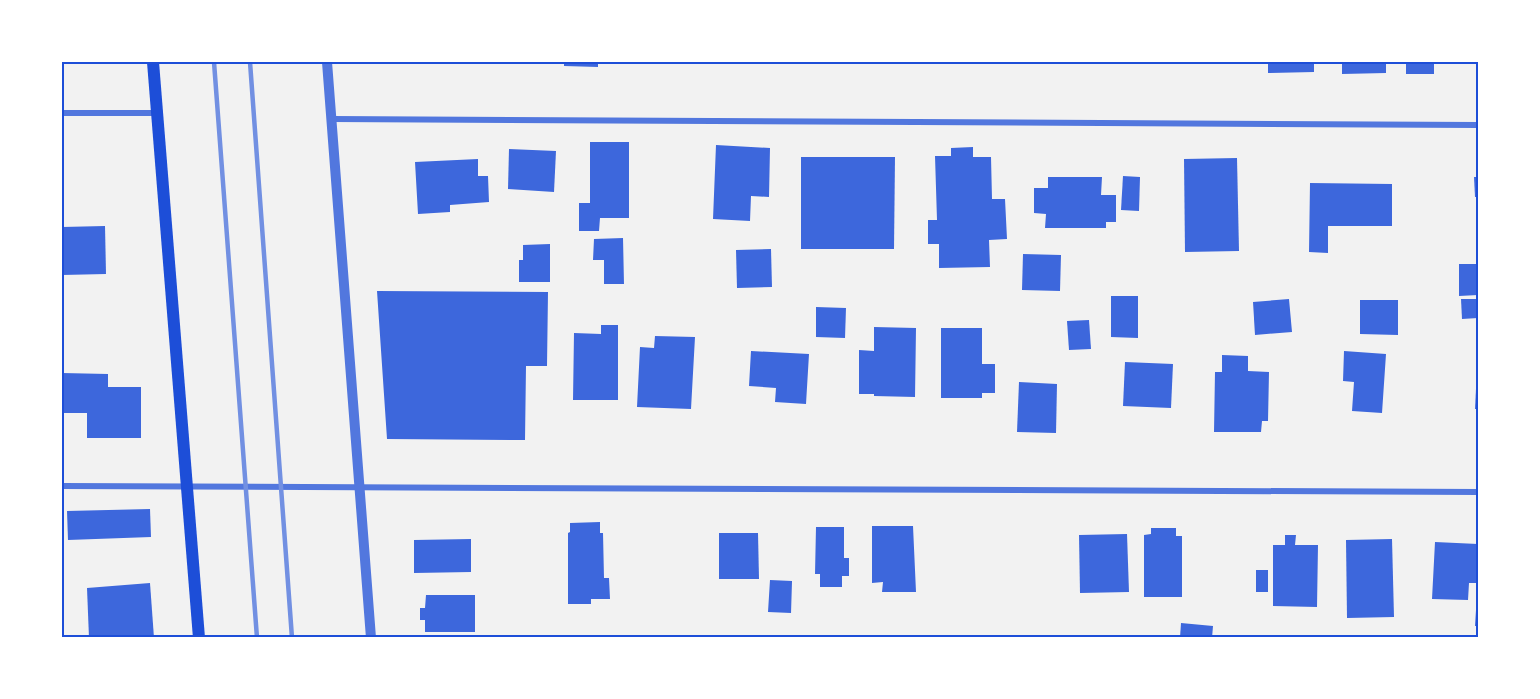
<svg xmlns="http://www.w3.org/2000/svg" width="1540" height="699" font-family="Quicksand,sans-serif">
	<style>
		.building { fill: #3d67dc }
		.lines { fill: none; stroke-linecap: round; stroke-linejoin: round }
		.minor { stroke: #5277de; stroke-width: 6 }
		.tertiary { stroke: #5277de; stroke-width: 10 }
		.secondary { stroke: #1d4ed8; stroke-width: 12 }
		.rail { stroke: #7290e2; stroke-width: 4.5 }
		.neatline { fill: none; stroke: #1d4ed8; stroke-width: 2 }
	</style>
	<rect width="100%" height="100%" fill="#f2f2f2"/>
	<g class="building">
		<path d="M564 62H598V67L564 66Z"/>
		<path d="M1268 62H1314V72L1268 73Z"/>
		<path d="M1342 62H1386V73L1342 74Z"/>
		<rect x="1406" y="62" width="28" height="12"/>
		<path d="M590 142H629V218H600L599 231H579V203H590Z"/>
		<path d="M716 145 770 148 769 197 751 196 750 221 713 219Z"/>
		<path d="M973 147V157H991L992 199H1005L1007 239 989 240 990 267 939 268V244H928V220H937L935 156H951V148Z"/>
		<path d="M509 149 556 151 554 192 508 189Z"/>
		<path d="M801 157H895L894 249H801Z"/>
		<path d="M1237 158 1239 251 1185 252 1184 159Z"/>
		<path d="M478 159V176H488L489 202 450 205V212L418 214 415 162Z"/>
		<path d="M1123 176 1140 177 1139 211 1121 210Z"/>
		<path d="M1048 177H1102L1101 195H1116V222H1106V228H1045L1046 214 1034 213V188H1048Z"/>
		<path d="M1474 177H1478V197H1475Z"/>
		<path d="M1310 183 1392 184V226H1328V253L1309 252Z"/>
		<path d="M105 226 106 274 62 275V227Z"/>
		<path d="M623 238 624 284H604V260H593L594 239Z"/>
		<path d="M550 244V282H519V260H523V245Z"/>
		<path d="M771 249 772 287 737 288 736 250Z"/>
		<path d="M1023 254 1061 255 1060 291 1022 290Z"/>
		<path d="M1459 264H1478V295L1459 296Z"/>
		<path d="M377 291 548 292 547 366H526L525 440 387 439Z"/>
		<path d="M1111 296H1138V338L1111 337Z"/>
		<path d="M1289 299 1292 332 1255 335 1253 302Z"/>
		<path d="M1461 299H1478V318L1462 319Z"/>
		<path d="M1360 300H1398V335L1360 334Z"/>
		<path d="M816 307 846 308 845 338 816 337Z"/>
		<path d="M1089 320 1091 349 1069 350 1067 321Z"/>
		<path d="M601 325H618V400H573L574 333 601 334Z"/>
		<path d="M874 327 916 328 915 397 874 396V394H859V350L874 351Z"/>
		<path d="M941 328H982V364H995V393H982V398H941Z"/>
		<path d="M655 336 695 337 691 409 637 407 640 347 654 348Z"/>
		<path d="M751 351 809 354 806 404 775 402 776 388 749 386Z"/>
		<path d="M1344 351 1386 354 1382 413 1352 411 1354 382 1343 381Z"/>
		<path d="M1222 355 1248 356V371L1269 372 1268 421H1262L1261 432H1214L1215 372H1222Z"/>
		<path d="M1125 362 1173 364 1171 408 1123 406Z"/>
		<path d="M62 373 108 374V387H141V438H87V413H62Z"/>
		<path d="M1019 382 1057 384 1056 433 1017 432Z"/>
		<path d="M1476 389H1478V409H1475Z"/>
		<path d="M150 509 151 537 68 540 67 511Z"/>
		<path d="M600 522V533H603L604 578H609L610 599H591V604H568V533L570 532V523Z"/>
		<path d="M872 526H913L916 592H882L883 582 872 583Z"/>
		<path d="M816 527H844V558H849V576H842V587H820V574H815Z"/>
		<path d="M1151 528H1176V536H1182V597H1144V535L1151 534Z"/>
		<path d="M719 533H758L759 579H719Z"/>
		<path d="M1127 534 1129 592 1080 593 1079 535Z"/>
		<path d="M1285 535H1296L1295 545H1318L1317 607 1273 606V545H1285Z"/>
		<path d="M471 539V572L414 573V540Z"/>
		<path d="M1392 539 1394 617 1347 618 1346 540Z"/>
		<path d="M1435 542 1478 544V583H1469L1468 600 1432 599Z"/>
		<rect x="1256" y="570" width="12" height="22"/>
		<path d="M770 580 792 581 791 613 768 612Z"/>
		<path d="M150 583 154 638H89L87 588Z"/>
		<path d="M1477 594H1478V626H1475Z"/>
		<path d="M426 595H475V632H425V620H420V608H425Z"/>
		<path d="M1181 623 1213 626 1212 638H1180Z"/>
	</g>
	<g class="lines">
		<g class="minor">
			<path d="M62 113H157"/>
			<path d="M332 119 1478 125"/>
			<path d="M62 486 1478 492"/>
		</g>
		<path class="tertiary" d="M327 62 371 638"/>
		<path class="secondary" d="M153 62 199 638"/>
		<g class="rail">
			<path d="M214 62 257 638"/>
			<path d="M250 62 292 638"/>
		</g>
	</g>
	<rect width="1540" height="699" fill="none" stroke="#ffffff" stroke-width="126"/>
	<rect x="63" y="63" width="1414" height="573" class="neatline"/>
</svg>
